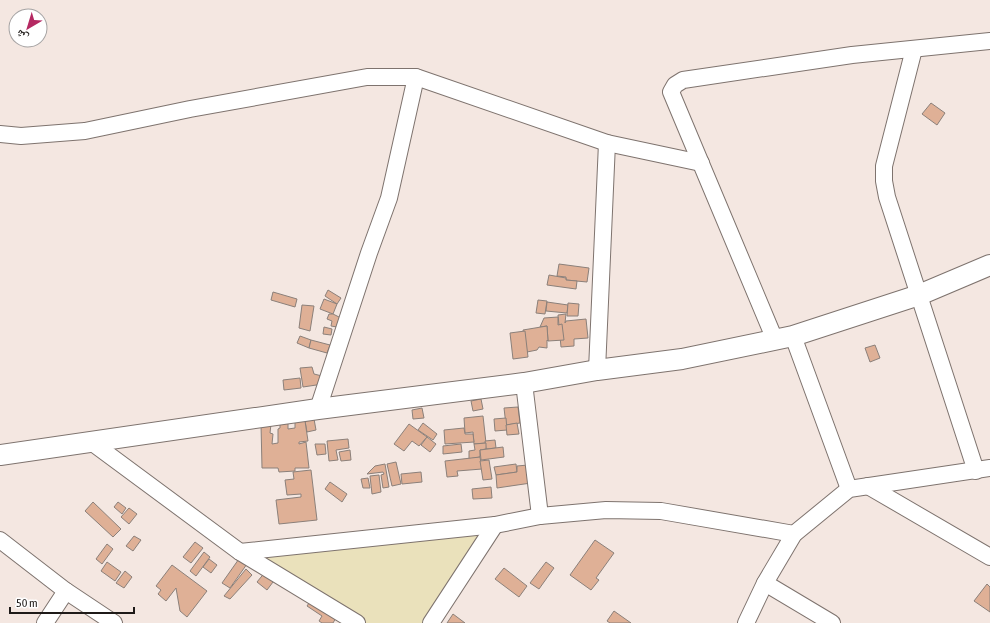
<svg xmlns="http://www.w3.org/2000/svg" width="990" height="623" font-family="'Asap Condensed','Noto Naskh Arabic',sans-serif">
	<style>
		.sand { fill: #eae1bb }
		.building { fill: #dfb096; stroke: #8b807a }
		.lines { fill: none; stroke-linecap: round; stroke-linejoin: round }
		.minor-casing { stroke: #7e736e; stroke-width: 18 }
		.tertiary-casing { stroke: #7e736e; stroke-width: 22 }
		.minor { stroke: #fff; stroke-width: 16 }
		.tertiary { stroke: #fff; stroke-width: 20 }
	</style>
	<rect width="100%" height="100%" fill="#f4e7e1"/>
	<path class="sand" d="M491 530 431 623H362L246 555Z"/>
	<g class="building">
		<path d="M931 103 945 113 937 125 922 114Z"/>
		<path d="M559 264 589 268 587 282 566 280V277L557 276Z"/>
		<path d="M549 275 566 278V280L577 281 576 289 547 285Z"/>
		<path d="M328 290 341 298 337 304 325 296Z"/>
		<path d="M273 292 297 299 295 307 271 300Z"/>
		<path d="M324 299 337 304 333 314 320 309Z"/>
		<path d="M538 300 547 301 545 314 536 313Z"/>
		<path d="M547 302 568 305 567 313 546 311Z"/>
		<path d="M568 303 579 304 578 316H567Z"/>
		<path d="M302 305 314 306 310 331 299 328Z"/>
		<path d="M329 314H333L341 318 337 327 331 326 332 321 327 319Z"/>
		<path d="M566 314 565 323 566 321 586 319 588 338 574 339V346L561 347 558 315Z"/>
		<path d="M558 317V325L562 324 564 340 548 341 547 326 540 327 544 318Z"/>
		<path d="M547 326 548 341 547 340V348L539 347 537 350 527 352 523 330Z"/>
		<path d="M324 327 332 329 331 335 323 334Z"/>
		<path d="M525 331 528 357 513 359 510 333Z"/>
		<path d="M300 336 311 340 309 348 297 343Z"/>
		<path d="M311 340 330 345 327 353 309 348Z"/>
		<path d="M875 345 880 358 870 362 865 348Z"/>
		<path d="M312 367 314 374 322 376 323 384 303 387 300 368Z"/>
		<path d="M300 378 301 388 284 390 283 380Z"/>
		<path d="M481 399 483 409 473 411 471 401Z"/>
		<path d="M518 407 520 423 506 425 504 408Z"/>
		<path d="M422 408 424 418 413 419 412 410Z"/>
		<path d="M483 416 486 443 474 444 473 432 465 433 464 418Z"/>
		<path d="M506 418 507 430 495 431 494 419Z"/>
		<path d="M314 419 316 430 307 432 305 421Z"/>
		<path d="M288 420V429L295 428V421H305L308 441 299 442V444L306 442 309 468H295V471L279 472 278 468H262L261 424H271L270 433 273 434 272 444 278 443V429L280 428V421Z"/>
		<path d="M423 423 437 434 433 440 418 430Z"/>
		<path d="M517 423 519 434 507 435 506 425Z"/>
		<path d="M409 424 427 437 419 446 412 441 404 451 394 444Z"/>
		<path d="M464 428 465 434H473L474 442 445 444 444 430Z"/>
		<path d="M427 437 436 444 430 452 421 445Z"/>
		<path d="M348 439 349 448 336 450 338 460 329 461 327 441Z"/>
		<path d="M495 440 496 448 486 449 485 441Z"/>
		<path d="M486 443V449L480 450V457L469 459V451L475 450 474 444Z"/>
		<path d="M315 444H325L326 454 317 455Z"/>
		<path d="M461 444 462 452 443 454V446Z"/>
		<path d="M503 447 504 457 481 460 480 450Z"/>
		<path d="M350 450 351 460 341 461 339 452Z"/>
		<path d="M480 457 482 469 457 471 458 476 447 477 445 461Z"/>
		<path d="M489 460 492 479 483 480 480 461Z"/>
		<path d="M396 462 401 484 392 486 387 464Z"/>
		<path d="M385 464 389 487 383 488 381 475 384 474 383 472 367 474 375 466Z"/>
		<path d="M516 464 517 472 496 475 494 467Z"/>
		<path d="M528 465 531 483 497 488 496 475 517 472V466Z"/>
		<path d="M311 470 317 520 279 524 276 500 301 497V494L287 495 285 480 294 479 293 472Z"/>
		<path d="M421 472 422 482 402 484 401 474Z"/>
		<path d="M379 475 381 492 372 494 370 476Z"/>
		<path d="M368 478 370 488H363L361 479Z"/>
		<path d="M330 482 347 494 342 502 325 489Z"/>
		<path d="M491 487 492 498 473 499 472 489Z"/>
		<path d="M93 502 121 529 113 537 85 511Z"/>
		<path d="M118 502 126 508 122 514 114 507Z"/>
		<path d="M129 508 137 514 129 524 121 517Z"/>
		<path d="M134 536 141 540 133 551 126 546Z"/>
		<path d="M595 540 614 553 596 578 599 580 591 590 570 575Z"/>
		<path d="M195 542 203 548 191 563 183 557Z"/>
		<path d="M107 544 113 549 102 564 96 559Z"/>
		<path d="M204 552 210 557 196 576 190 571Z"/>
		<path d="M241 556 247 564 230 588 222 583Z"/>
		<path d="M209 559 217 565 211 573 203 567Z"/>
		<path d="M107 562 121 572 115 581 101 571Z"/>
		<path d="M546 562 554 568 539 589 530 583Z"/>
		<path d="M172 565 207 591 187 617 180 611 176 588 166 601 158 594 161 590 156 586Z"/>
		<path d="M504 568 527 586 519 597 495 579Z"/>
		<path d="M246 569 252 575 230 599 224 596Z"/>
		<path d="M125 571 132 577 124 588 116 583Z"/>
		<path d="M266 571 276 578 267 590 257 582Z"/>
		<path d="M987 584 990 587V612L974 601Z"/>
		<path d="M311 600 337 616 333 623H322L319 621 322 616 307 606Z"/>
		<path d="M614 611 631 623H610L607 621Z"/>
		<path d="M453 614 465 623H447Z"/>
	</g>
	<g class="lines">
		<g class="minor-casing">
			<g id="minor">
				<path d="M914 49 884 166V181L887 197 976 471"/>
				<path d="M0 134 21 136 85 131 190 109 367 77H416L607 143 701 163"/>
				<path d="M793 336 849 489"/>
				<path d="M775 340 671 92 675 85 683 80 852 55 990 41"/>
				<path d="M597 370 607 143"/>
				<path d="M524 383 540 516"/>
				<path d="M318 409 369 253 389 198 416 77"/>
				<path d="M90 441 240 552 357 623"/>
				<path d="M868 486 990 557"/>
				<path d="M0 540 66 591 114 623"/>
				<path d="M240 552 495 525 540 516 606 510 661 511 794 534"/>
				<path d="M765 583 832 623"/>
				<path d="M45 623 66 591"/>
				<path d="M431 623 495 525"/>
				<path d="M746 623 765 583 794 534 849 489 990 468"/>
			</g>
		</g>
		<g class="tertiary-casing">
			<path id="tertiary" d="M0 455 318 409 524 383 597 370 682 359 793 336 919 295 990 265"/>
		</g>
		<use href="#minor" class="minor"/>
		<use href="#tertiary" class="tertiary"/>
	</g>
	<g transform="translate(28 28) rotate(218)"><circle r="19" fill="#ffffff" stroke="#a5a3a3"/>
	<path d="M0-3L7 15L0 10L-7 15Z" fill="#b52962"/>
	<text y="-6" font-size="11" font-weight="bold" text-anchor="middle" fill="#1e1a18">ش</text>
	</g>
	<path d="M10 607v6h124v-6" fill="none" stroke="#1e1a18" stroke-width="2"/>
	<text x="16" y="607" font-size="12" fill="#1e1a18" stroke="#ffffff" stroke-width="3" paint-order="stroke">50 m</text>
</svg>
